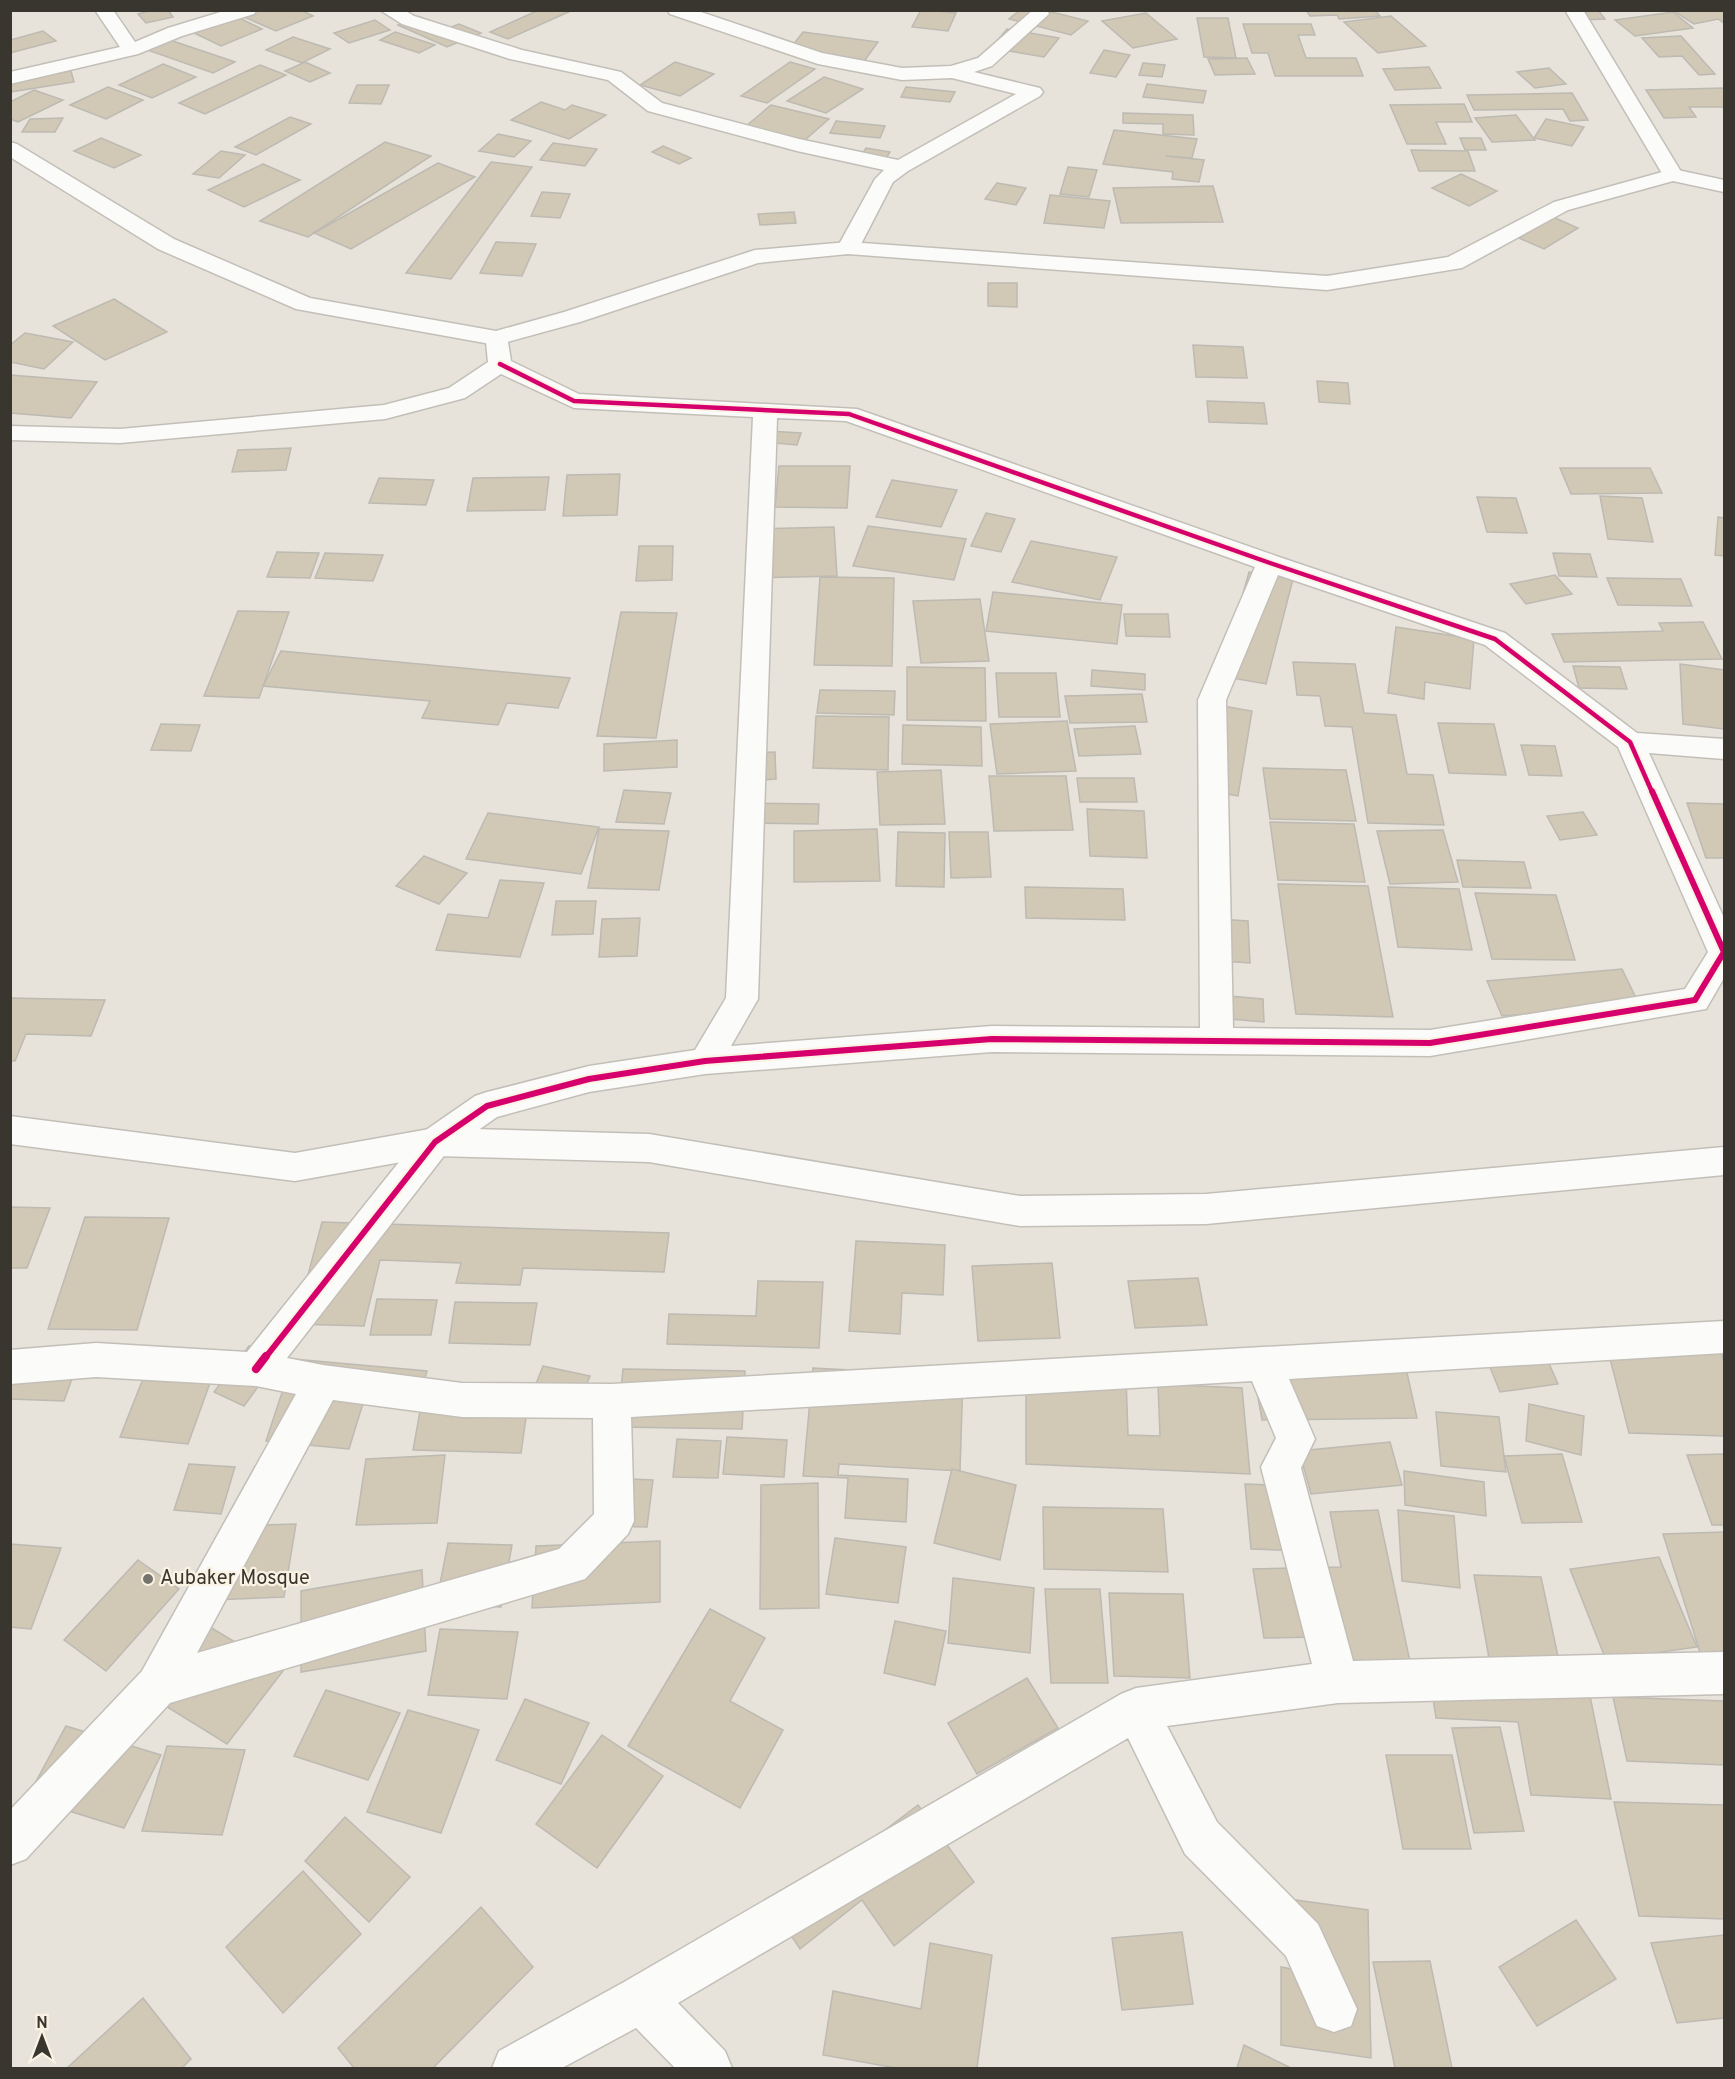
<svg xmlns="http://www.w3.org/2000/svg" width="1735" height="2079" font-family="Overpass,sans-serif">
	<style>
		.building { fill: #d1c8b5; stroke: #bdbab3; stroke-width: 1.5 }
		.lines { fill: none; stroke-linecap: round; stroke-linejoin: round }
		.street-casing { stroke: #c3bfb8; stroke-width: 3 }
		.secondary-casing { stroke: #c3bfb8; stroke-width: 3 }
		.street { fill: #fbfbf9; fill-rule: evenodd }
		.secondary { fill: #fbfbf9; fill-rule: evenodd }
		.cycleway-far2-casing { stroke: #faf2e3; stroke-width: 8 }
		.cycleway-far1-casing { stroke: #faf2e3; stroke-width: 10 }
		.cycleway-casing { stroke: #faf2e3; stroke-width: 11 }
		.cycleway-far2 { stroke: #d6006c; stroke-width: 4.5 }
		.cycleway-far1 { stroke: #d6006c; stroke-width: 6 }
		.cycleway { stroke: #d6006c; stroke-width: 8 }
		.poi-dot { fill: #76736c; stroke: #faf2e3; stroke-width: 2 }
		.labels { text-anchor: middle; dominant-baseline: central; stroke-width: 4.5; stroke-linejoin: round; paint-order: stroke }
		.near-poi-label { font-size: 20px; fill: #393630; stroke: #faf2e3; text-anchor: start }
	</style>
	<rect width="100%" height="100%" fill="#e7e3da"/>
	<g class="building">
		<path d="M153 10H168L173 17 146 23 138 14Z"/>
		<path d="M246 10H301L313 16 276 31 237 14Z"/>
		<path d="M539 10H573L508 39 490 32Z"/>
		<path d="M921 10H927L956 13 948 31 912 27Z"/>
		<path d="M1020 10H1044L1088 21 1071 35 1009 19Z"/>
		<path d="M1306 10H1375L1380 16 1339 19 1337 15 1310 16Z"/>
		<path d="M1575 10H1598L1605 19 1582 20Z"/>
		<path d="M1672 10H1724V23L1718 19 1694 24Z"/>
		<path d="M1673 12 1693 28 1635 36 1615 20Z"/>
		<path d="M1146 13 1177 39 1133 48 1102 21Z"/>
		<path d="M233 15 262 29 221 46 192 32Z"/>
		<path d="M1391 16 1426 46 1378 53 1344 22Z"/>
		<path d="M420 17 446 29 459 24 481 33 447 47 398 25Z"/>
		<path d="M1197 18H1228L1236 58 1204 57Z"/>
		<path d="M375 20 390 30 349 43 334 33Z"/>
		<path d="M1243 24H1311L1315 35H1298L1306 58H1356L1363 76H1275L1268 53H1252Z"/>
		<path d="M1007 29 1059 38 1044 57 991 48Z"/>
		<path d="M43 31 56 41 10 53V40Z"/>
		<path d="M395 32 435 45 419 53 380 40Z"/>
		<path d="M803 32 878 42 865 60 789 50Z"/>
		<path d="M155 35 235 62 213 73 133 45Z"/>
		<path d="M1681 36 1715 74 1699 75 1682 56 1659 57 1642 38Z"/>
		<path d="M293 37 330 49 302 63 266 50Z"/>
		<path d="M1104 50 1130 55 1116 77 1090 73Z"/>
		<path d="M1247 58 1255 74 1215 75 1208 59Z"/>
		<path d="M305 62 330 73 310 82 285 71Z"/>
		<path d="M675 62 714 74 680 96 640 85Z"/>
		<path d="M790 62 815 69 767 103 741 96Z"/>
		<path d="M1143 63 1165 65 1162 77 1139 75Z"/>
		<path d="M163 64 196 77 152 98 119 85Z"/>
		<path d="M260 65 286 75 205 114 179 103Z"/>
		<path d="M1429 67 1441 88 1395 90 1383 69Z"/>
		<path d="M1549 68 1566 84 1535 88 1517 72Z"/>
		<path d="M71 71 74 82 10 92V80Z"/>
		<path d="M824 77 863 89 826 113 787 101Z"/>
		<path d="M1147 84 1206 91 1203 103 1143 97Z"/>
		<path d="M357 85H389L381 104 349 103Z"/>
		<path d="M108 87 143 100 106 119 70 105Z"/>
		<path d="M906 87 955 92 950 102 901 97Z"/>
		<path d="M1724 88V107H1689L1696 117 1664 118 1646 90Z"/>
		<path d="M34 90 63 100 18 122 10 119V102Z"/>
		<path d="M1572 93 1588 120 1570 121 1563 109 1474 110 1467 95Z"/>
		<path d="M541 102 565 110 572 105 606 115 569 139 511 120Z"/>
		<path d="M1464 104 1472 122H1436L1446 144H1407L1390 105Z"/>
		<path d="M771 105 829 119 805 140 746 126Z"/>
		<path d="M1123 113 1193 115 1194 135 1163 134V124L1123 123Z"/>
		<path d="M1516 115 1535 140 1492 142 1475 118Z"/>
		<path d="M290 117 311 124 256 155 235 147Z"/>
		<path d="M63 118 55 132H22L30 119Z"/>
		<path d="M1546 119 1584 127 1572 146 1534 138Z"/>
		<path d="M836 121 885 126 880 138 830 133Z"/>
		<path d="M1114 130 1197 139 1192 158 1166 156 1204 160 1199 182 1172 179 1173 172 1103 164Z"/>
		<path d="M498 134 531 141 514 157 479 151Z"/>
		<path d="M101 138 141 155 114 168 74 151Z"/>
		<path d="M1460 138H1481L1486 150H1465Z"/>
		<path d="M385 142 431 156 308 237 260 221Z"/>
		<path d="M553 143 597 149 585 166 540 160Z"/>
		<path d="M663 146 691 158 679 164 652 152Z"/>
		<path d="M866 148 890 152 883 163 858 160Z"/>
		<path d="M1411 150 1468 151 1475 171H1419Z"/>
		<path d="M221 151 245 155 219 178 193 174Z"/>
		<path d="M491 162 532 167 451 279 406 273Z"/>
		<path d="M438 163 475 177 351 249 314 233Z"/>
		<path d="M263 164 300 180 244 207 208 190Z"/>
		<path d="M1068 167 1097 170 1089 197 1060 194Z"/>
		<path d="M1461 174 1497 191 1469 206 1432 188Z"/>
		<path d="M997 183 1026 188 1016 205 985 199Z"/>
		<path d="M1213 186 1223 222 1121 223 1113 188Z"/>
		<path d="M542 192 570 194 560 218 531 216Z"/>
		<path d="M1050 195 1110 201 1104 228 1044 223Z"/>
		<path d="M794 212 796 223 760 225 758 214Z"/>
		<path d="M1553 217 1578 228 1544 249 1519 238Z"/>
		<path d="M496 242 536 244 522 276 480 273Z"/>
		<path d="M988 283H1017V307L988 306Z"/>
		<path d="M114 299 167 332 105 360 53 326Z"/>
		<path d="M25 333 73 342 44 369 10 362V345Z"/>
		<path d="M1193 345 1243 347 1247 378 1196 377Z"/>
		<path d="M10 375 97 382 71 418 10 413Z"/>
		<path d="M1317 381 1348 383 1350 404 1319 402Z"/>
		<path d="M1207 401 1264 403 1267 424 1209 422Z"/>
		<path d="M768 431 801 433 797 445 764 442Z"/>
		<path d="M291 448 286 470 232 472 238 450Z"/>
		<path d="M779 466H850L847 508 775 507Z"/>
		<path d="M1560 468H1650L1662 493 1571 494Z"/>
		<path d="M620 474 617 515 563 516 567 475Z"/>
		<path d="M549 477 545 510 467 511 473 478Z"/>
		<path d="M379 478 434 480 426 505 369 503Z"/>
		<path d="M892 480 957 490 941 527 876 517Z"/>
		<path d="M1600 496 1642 498 1653 542 1608 539Z"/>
		<path d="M1477 497 1516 498 1527 533 1487 532Z"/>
		<path d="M986 513 1015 519 1001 552 971 546Z"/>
		<path d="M1718 517 1724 518V556L1715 555Z"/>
		<path d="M868 526 966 539 954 580 853 566Z"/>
		<path d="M834 527 837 576 750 578 751 529Z"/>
		<path d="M1031 541 1117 557 1100 600 1012 582Z"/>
		<path d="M639 546H673L672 580 636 581Z"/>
		<path d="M277 552 319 553 310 578 267 577Z"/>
		<path d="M325 553 383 555 373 581 315 578Z"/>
		<path d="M1553 553 1590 554 1597 577 1559 576Z"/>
		<path d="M1249 572 1293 579 1266 684 1220 676Z"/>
		<path d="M1555 575 1572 594 1526 604 1510 584Z"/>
		<path d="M820 577 894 578 892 666 814 665Z"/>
		<path d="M1607 578 1681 579 1692 606 1618 605Z"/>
		<path d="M993 592 1122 605 1117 644 986 631Z"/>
		<path d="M980 599 989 661 921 663 913 601Z"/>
		<path d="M238 611 289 612 259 698 204 696Z"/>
		<path d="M621 612 677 613 656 738 597 736Z"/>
		<path d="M1124 614H1168L1170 637 1126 636Z"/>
		<path d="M1703 622 1722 659 1564 662 1552 634 1663 631 1659 623Z"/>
		<path d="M1396 627 1474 639 1470 689 1425 682 1424 699 1388 693Z"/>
		<path d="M281 651 570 678 558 708 507 703 498 725 422 718 430 701 263 686Z"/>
		<path d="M1293 662 1355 664 1364 713 1396 715 1407 774 1433 775 1444 825 1368 823 1352 727 1325 726 1320 696 1297 695Z"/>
		<path d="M1680 664 1724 670V729L1683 724Z"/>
		<path d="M1573 666 1620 667 1627 689 1579 688Z"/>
		<path d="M907 667 985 668 986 721 907 720Z"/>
		<path d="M1092 670 1145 674V690L1091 686Z"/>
		<path d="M996 673H1056L1060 717H999Z"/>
		<path d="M820 690 895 691 894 715 817 713Z"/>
		<path d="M1142 694 1147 722 1070 723 1065 696Z"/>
		<path d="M1217 705 1252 711 1238 796 1202 790Z"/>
		<path d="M816 716 889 717 888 770 813 768Z"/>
		<path d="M1067 721 1076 771 997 774 990 724Z"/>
		<path d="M1438 723 1494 724 1506 775 1449 773Z"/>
		<path d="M161 724 200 725 191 751 151 750Z"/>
		<path d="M903 725 981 727 982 766 902 764Z"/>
		<path d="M1135 726 1141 754 1079 756 1074 729Z"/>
		<path d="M677 740V767L604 771V744Z"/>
		<path d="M1521 745 1555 746 1562 776 1529 775Z"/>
		<path d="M775 752 776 779 748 781 747 753Z"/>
		<path d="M1263 768 1346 770 1356 821 1270 819Z"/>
		<path d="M941 770 945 824 880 825 877 772Z"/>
		<path d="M989 776H1066L1073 830 994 831Z"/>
		<path d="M1077 778H1134L1137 802H1080Z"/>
		<path d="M624 790 671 793 664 824 616 822Z"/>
		<path d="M750 803 819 804 818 824 748 823Z"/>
		<path d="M1687 803 1724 804V858H1706Z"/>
		<path d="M1087 809 1144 811 1147 858 1090 856Z"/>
		<path d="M1583 812 1597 835 1560 840 1547 816Z"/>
		<path d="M488 813 599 827 581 874 466 859Z"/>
		<path d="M1270 822 1354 824 1365 882 1278 880Z"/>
		<path d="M599 829 669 831 659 890 588 888Z"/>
		<path d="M877 829 880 881 794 882V831Z"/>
		<path d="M1443 830 1458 882 1390 884 1377 831Z"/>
		<path d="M898 832 945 833 944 887 896 886Z"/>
		<path d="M949 832H988L991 877 951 878Z"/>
		<path d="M424 856 467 873 439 904 396 886Z"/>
		<path d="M1457 860 1524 862 1531 888 1463 887Z"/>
		<path d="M500 880 544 883 520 957 436 950 448 914 488 918Z"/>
		<path d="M1278 884 1368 886 1393 1017 1296 1014Z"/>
		<path d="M1025 887 1123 889 1125 920 1026 918Z"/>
		<path d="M1388 887 1459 889 1472 950 1398 947Z"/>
		<path d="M1475 893 1556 895 1575 960 1492 959Z"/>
		<path d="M556 901H596L593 934 552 935Z"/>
		<path d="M640 918 637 956 599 957 602 919Z"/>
		<path d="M1203 918 1248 921 1250 963 1205 960Z"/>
		<path d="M1622 969 1639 1004 1502 1016 1487 981Z"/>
		<path d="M1206 994 1263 999 1264 1022 1206 1017Z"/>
		<path d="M10 998 105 1000 91 1036 26 1034 15 1061H10Z"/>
		<path d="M10 1207 50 1208 27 1268H10Z"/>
		<path d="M85 1217 169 1218 137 1330 48 1329Z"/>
		<path d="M322 1222 669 1233 664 1272 523 1268 520 1285 456 1283 461 1263 380 1260 364 1326 295 1324Z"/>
		<path d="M856 1241 945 1245 943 1295 902 1293 900 1334 849 1331Z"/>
		<path d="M1052 1263 1060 1338 978 1341 972 1266Z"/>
		<path d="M1198 1278 1207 1325 1135 1328 1128 1281Z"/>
		<path d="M758 1281 823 1282 819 1348 667 1344 669 1314 756 1316Z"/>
		<path d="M377 1299 437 1300 431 1335H370Z"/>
		<path d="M455 1302 537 1303 530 1345 449 1343Z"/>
		<path d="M1602 1327 1715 1330 1724 1362V1436L1629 1433Z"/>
		<path d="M1540 1343 1558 1384 1500 1392 1483 1350Z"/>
		<path d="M249 1346 278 1359 244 1406 214 1392Z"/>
		<path d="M1402 1350 1417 1418 1262 1420 1250 1353Z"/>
		<path d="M10 1355 79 1359 64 1401 10 1399Z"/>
		<path d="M293 1359 427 1371 417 1406 364 1400 349 1449 266 1441Z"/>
		<path d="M148 1366 214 1372 188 1444 120 1437Z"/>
		<path d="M543 1366 590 1376 579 1404 532 1394Z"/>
		<path d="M813 1368 963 1376 960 1471 839 1464 838 1475 908 1479 906 1522 845 1518 848 1478 803 1476Z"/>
		<path d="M623 1369 745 1371 742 1429 617 1427Z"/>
		<path d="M1026 1373 1126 1377 1128 1435 1160 1436 1158 1384 1242 1388 1250 1474 1026 1464Z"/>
		<path d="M423 1395 529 1397 521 1453 413 1450Z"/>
		<path d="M1529 1404 1584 1416 1581 1455 1526 1441Z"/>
		<path d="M1436 1412 1499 1417 1506 1472 1441 1466Z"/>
		<path d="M727 1437 787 1440 784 1477 723 1474Z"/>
		<path d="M677 1439 721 1441 718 1478 673 1477Z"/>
		<path d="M1390 1442 1402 1485 1311 1494 1299 1451Z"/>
		<path d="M1562 1454 1582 1522 1522 1523 1504 1456Z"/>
		<path d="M1724 1454V1525H1712L1687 1455Z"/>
		<path d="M445 1455 437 1523 356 1525 366 1459Z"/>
		<path d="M189 1464 235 1467 221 1514 174 1510Z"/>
		<path d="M952 1469 1016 1485 1000 1560 934 1543Z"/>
		<path d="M1404 1471 1484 1482 1486 1516 1405 1505Z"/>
		<path d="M607 1478 653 1480 647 1527 602 1526Z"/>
		<path d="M818 1483 819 1608 760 1609 761 1485Z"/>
		<path d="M1245 1484 1299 1486 1307 1551 1251 1549Z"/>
		<path d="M1043 1507 1163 1509 1168 1572 1044 1569Z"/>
		<path d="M1378 1510 1412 1671 1321 1673 1315 1637 1264 1638 1253 1569 1341 1567 1330 1512Z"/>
		<path d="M1398 1510 1454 1516 1460 1588 1402 1581Z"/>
		<path d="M296 1524 284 1597 211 1600 225 1526Z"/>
		<path d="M1724 1532V1661L1703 1662 1663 1534Z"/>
		<path d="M835 1538 906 1547 898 1603 826 1594Z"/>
		<path d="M660 1541V1602L532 1608 536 1546Z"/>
		<path d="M448 1543 512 1545 501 1607 436 1604Z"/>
		<path d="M10 1544 61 1548 31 1629 10 1627Z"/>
		<path d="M1659 1557 1697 1647 1606 1660 1570 1569Z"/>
		<path d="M138 1560 179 1589 106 1671 64 1640Z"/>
		<path d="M422 1570 426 1651 301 1672V1591Z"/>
		<path d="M1474 1575 1541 1577 1559 1661 1489 1658Z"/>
		<path d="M953 1578 1034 1588 1030 1653 948 1643Z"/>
		<path d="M1045 1589H1100L1108 1683H1051Z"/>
		<path d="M1109 1593 1183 1594 1190 1678 1114 1676Z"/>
		<path d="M710 1609 765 1638 730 1701 783 1730 740 1808 628 1746Z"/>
		<path d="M895 1621 946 1631 935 1685 884 1673Z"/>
		<path d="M205 1624 283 1671 227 1744 148 1695Z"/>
		<path d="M440 1629 518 1632 507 1699 428 1695Z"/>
		<path d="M1027 1678 1058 1728 977 1774 948 1723Z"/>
		<path d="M1431 1685 1589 1691 1611 1799 1531 1795 1518 1722 1436 1718Z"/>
		<path d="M326 1690 400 1713 368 1780 294 1756Z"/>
		<path d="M1613 1697 1724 1701V1765L1627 1761Z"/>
		<path d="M525 1699 589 1723 561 1784 496 1760Z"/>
		<path d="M408 1710 479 1730 441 1833 367 1812Z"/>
		<path d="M66 1726 161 1755 124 1828 27 1798Z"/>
		<path d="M1500 1727 1524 1831 1474 1833 1452 1728Z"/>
		<path d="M602 1735 663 1776 597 1868 536 1824Z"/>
		<path d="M167 1746 245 1750 222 1835 142 1831Z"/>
		<path d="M1386 1755H1452L1471 1849H1403Z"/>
		<path d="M1614 1802 1724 1805V1919L1639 1916Z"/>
		<path d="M918 1805 974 1882 894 1946 862 1900 800 1949 776 1913Z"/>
		<path d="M345 1817 410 1877 369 1922 305 1861Z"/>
		<path d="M303 1871 361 1934 283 2013 226 1947Z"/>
		<path d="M1296 1900 1368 1910 1371 2058 1281 2045V1967L1297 1970Z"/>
		<path d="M481 1907 533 1967 433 2068H354L338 2048Z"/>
		<path d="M1576 1920 1616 1979 1537 2026 1499 1967Z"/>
		<path d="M1182 1932 1193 2004 1122 2010 1112 1938Z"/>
		<path d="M1724 1935V2018L1677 2023 1651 1943Z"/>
		<path d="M930 1943 992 1955 977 2068H896L823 2055 833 1991 921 2009Z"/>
		<path d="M1430 1961 1452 2068H1395L1373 1962Z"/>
		<path d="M143 1998 191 2059 182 2068H67Z"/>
		<path d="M1244 2045 1291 2068H1237Z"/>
	</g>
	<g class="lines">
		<g class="street-casing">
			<g id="street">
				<path d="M95 10H113L135 42 168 28 227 10H257L254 14 182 36 138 54 10 84V72L120 47Z"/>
				<path d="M380 10H404L414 16 522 50 621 72 662 103 799 139 898 160 1016 94 952 78 902 80 818 64 670 14 667 10H695L822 53 902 68 951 66 978 58 1033 10H1047L1049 14 992 66 974 72 1040 88 1043 92 1040 96 908 171 893 182 859 248 856 253 848 254 840 253 837 248 875 179 884 170 797 151 648 111 608 80 510 59 402 24Z"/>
				<path d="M1565 10H1583L1683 175 1680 179 1673 181 1666 179 1663 175Z"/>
				<path d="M497 335 505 337 508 342 511 361 579 394 857 409 1279 557 1505 633 1637 733 1724 739V759L1649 753 1724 918V978L1706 1009 1430 1056 992 1052 705 1074 589 1092 497 1117 447 1152 287 1358 323 1365 462 1383 612 1384 1724 1321V1353L1289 1379 1315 1439 1301 1468 1353 1661 1724 1652V1694L1338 1703 1167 1726 1217 1822 1318 1924 1357 2009 1351 2026 1334 2032 1317 2026 1286 1956 1185 1854 1128 1738 678 2003 725 2051 732 2068H675L636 2028 562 2068H492L499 2051 624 1982 1121 1694 1136 1688 1312 1664 1261 1467 1276 1438 1252 1381 631 1417 634 1521 628 1534 585 1579 170 1703 26 1859 10 1865V1810L142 1671 296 1394 256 1386 96 1377 10 1384V1350L96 1343 247 1352 423 1132 475 1096 487 1092 589 1066 695 1050 726 998 753 417 574 408 501 374 465 398 385 419 120 443 10 440V426L120 429 384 405 449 388 488 362 486 342 489 337ZM777 418 846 421 1255 567 1198 700 1200 1028 992 1026 731 1046 758 999ZM1278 575 1485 645 1618 747 1708 952 1685 989 1430 1030 1233 1028 1226 700ZM333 1400 462 1417 593 1418 594 1514 559 1549 197 1653Z"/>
			</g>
		</g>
		<g class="secondary-casing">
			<g id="secondary">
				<path d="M10 142 17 144 174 239 310 298 496 331 564 312 755 250 848 242 1327 276 1448 257 1554 202 1673 169 1724 180V192L1673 181 1568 210 1462 268 1327 290 848 254 758 263 580 322 496 345 296 309 158 249 10 157Z"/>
				<path d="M10 1116 295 1153 435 1128 649 1134 1020 1196 1206 1194 1724 1147V1175L1206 1224 1020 1226 649 1162 435 1156 295 1181 10 1144Z"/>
			</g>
		</g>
		<use href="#street" class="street"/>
		<use href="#secondary" class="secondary"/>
		<g class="cycleway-far2-casing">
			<path id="cycleway-far2" d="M500 364 574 401 849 414 1270 563 1495 639 1630 742 1652 792"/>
		</g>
		<g class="cycleway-far1-casing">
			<path id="cycleway-far1" d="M265 1358 435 1142 487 1106 589 1079 705 1061 992 1039 1430 1043 1695 1000 1724 952 1652 791"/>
		</g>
		<g class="cycleway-casing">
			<path id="cycleway" d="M256 1369 266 1356"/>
		</g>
		<use href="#cycleway-far2" class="cycleway-far2"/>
		<use href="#cycleway-far1" class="cycleway-far1"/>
		<use href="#cycleway" class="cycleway"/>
	</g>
	<circle class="poi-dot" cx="148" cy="1579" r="6"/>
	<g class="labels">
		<g class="near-poi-label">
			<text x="160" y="1579">Aubaker Mosque</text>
		</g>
	</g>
	<rect width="1735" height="2079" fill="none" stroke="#393630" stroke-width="24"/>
	<g transform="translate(42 2037)" stroke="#faf2e3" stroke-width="4.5" paint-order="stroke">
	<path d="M0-4.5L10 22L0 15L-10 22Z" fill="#393630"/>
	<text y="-9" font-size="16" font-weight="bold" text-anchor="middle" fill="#393630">N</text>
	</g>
</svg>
